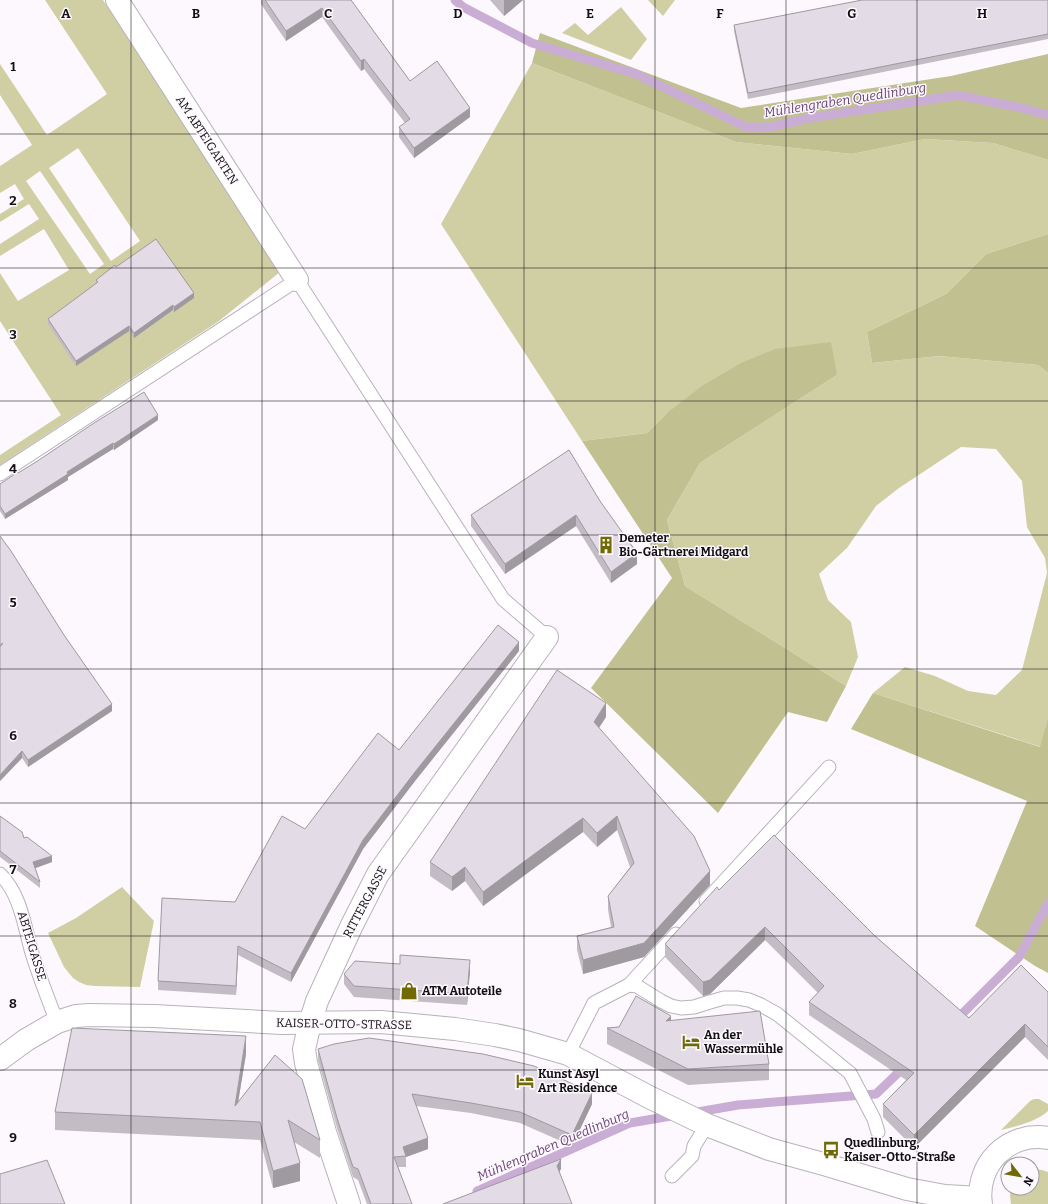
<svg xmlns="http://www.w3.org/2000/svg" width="1048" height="1204" font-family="Bitter,serif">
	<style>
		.green { fill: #d0cfa3; fill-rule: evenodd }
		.forest { fill: #c1c091 }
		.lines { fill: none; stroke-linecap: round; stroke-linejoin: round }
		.stream { stroke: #caadd4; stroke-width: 9 }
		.lane-casing { stroke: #b9b2bb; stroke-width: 15 }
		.street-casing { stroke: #b9b2bb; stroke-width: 24 }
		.secondary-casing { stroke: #b9b2bb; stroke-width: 24 }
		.lane { stroke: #fff; stroke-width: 13 }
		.street { stroke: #fff; stroke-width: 22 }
		.secondary { stroke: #fff; stroke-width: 22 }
		.wall { fill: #c3bcc5 }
		.shaded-wall { fill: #9f99a0 }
		.building { fill: #e3dbe5; stroke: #9f99a0 }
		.grid { fill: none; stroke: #121013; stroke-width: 1; stroke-opacity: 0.55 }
		.labels { text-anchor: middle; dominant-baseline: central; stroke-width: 3; stroke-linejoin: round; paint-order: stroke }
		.street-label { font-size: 12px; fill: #121013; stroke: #fdf8fe }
		.poi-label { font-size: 12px; font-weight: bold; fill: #121013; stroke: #fdf8fe; text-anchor: start }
		.water-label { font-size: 13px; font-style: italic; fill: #6b4477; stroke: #fdf8fe }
		.grid-label { font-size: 13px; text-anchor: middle; font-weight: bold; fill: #121013; stroke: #fdf8fe; stroke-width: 3; stroke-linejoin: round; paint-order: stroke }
	</style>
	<rect width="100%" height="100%" fill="#fdf8fe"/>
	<g class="green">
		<path d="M45 0H103L280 272 219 321 0 465V455L61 415 0 321V273L18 301 69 270 44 229 0 256V244L39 219 29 204 0 222V214L24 199 15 184 0 193V166L32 145 0 95V64L47 135 107 94ZM78 148 140 241 111 261 49 168ZM40 171 104 264 90 274 26 181Z"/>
		<path d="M648 0H675L663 16Z"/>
		<path d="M621 7 647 39 631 60 562 33 575 23 588 35Z"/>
		<path d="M532 63 736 142 852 154 925 139 993 143 1048 160V234L986 254 946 294 867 332 872 363 939 356 1038 365 1048 373V718L1041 747 873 693 905 667 935 676 968 691 996 695 1022 670 1047 573 1045 558 1027 527 1022 481 996 449 961 447 899 488 876 506 847 548 819 574 828 600 851 622 858 657 846 686 685 586 667 520 700 463 837 375 667 413 647 433 582 441 441 224Z"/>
		<path d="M122 887 154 921 140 987 95 986 86 985 79 982 73 978 64 967 48 933 76 918Z"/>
		<path d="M1034 1099H1039L1048 1104V1111C1036 1122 1017 1126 1001 1130L1030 1101Z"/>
		<path d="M1035 1169 1042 1170 1048 1172V1204H1011L1010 1196 1011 1188H1032V1170Z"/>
	</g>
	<g class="forest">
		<path d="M540 33 741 108 951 76 1048 54V160L993 143 925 139 852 154 736 142 532 63Z"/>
		<path d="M1048 234V373L1038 365 939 356 872 363 867 332 946 294 986 254Z"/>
		<path d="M831 342 837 375 700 463 667 520 685 586 846 686 827 722 788 712 718 813 591 688 672 578 582 441 647 433 667 413 702 386 741 363 775 349Z"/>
		<path d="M873 693 1040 747 1048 718V973L1035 966 975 926 1027 801 851 729Z"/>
	</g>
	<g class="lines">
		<g class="stream">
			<path d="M455 0 463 7 532 43 636 74 746 127H770L810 118 958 95 1022 108 1048 115"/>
			<path d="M956 1020 1019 957 1048 903"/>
			<path d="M692 1113 738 1105 876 1094 899 1072"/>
			<path d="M477 1191 630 1123 677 1115"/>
		</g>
		<g class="lane-casing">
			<g id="lane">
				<path d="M0 474 297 280 503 599 547 637"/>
				<path d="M0 874C21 895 24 925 32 953 39 976 48 999 57 1022"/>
				<path d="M706 901 829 767"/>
				<path d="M629 985 676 934"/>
				<path d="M568 1054 594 1003 629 985 637 986 661 1001 671 1006 681 1008 694 1007 710 1002 724 998H737L749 1000 761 1005 777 1014 850 1073 874 1119 878 1132"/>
				<path d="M672 1176 692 1156 694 1146 707 1125"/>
			</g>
		</g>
		<g class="street-casing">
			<g id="street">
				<path d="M117 0 297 280"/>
				<path d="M0 1059 26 1040 57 1022 76 1016 89 1015 154 1016 282 1023 381 1022 455 1029 495 1035 519 1040 568 1054 649 1097 707 1125 769 1149 827 1165 907 1189 945 1196 980 1198"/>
				<path d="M349 1204 325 1132 306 1063 304 1049 310 1023 317 1001 352 925 378 874 547 637"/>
			</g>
		</g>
		<g class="secondary-casing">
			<path id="secondary" d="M981 1204C975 1165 1008 1131 1048 1138"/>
		</g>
		<use href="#lane" class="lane"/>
		<use href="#street" class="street"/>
		<use href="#secondary" class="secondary"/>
	</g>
	<g class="wall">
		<path d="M261 0H351L410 81 470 117 414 158 399 137V127L405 123 364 69 361 71 322 17 286 41 261 4Z"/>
		<path d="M490 0H523L504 16Z"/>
		<path d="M1048 0V39L748 99 734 31V25Z"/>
		<path d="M96 280 194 298 174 312 173 310 134 338 129 331 76 366 48 324V319L96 284Z"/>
		<path d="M158 420 114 450 113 449 68 477V480L5 519 0 511V484L36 462Z"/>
		<path d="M569 450 637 564 611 583 576 526 505 574 471 526V515Z"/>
		<path d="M0 536 112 711 28 767 22 758 0 781Z"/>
		<path d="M519 651 415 781 363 849 291 982 238 955 236 995 158 990V981L235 902 305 829Z"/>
		<path d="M606 717 599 728 710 885 644 957 583 974 577 950V936L611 927 608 910V896L630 867 617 830 597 847 583 832 483 906 465 881 452 891 430 876V862Z"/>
		<path d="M0 816 24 838 52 862 35 868 40 882V888L0 857Z"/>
		<path d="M719 890 875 936 969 1018 1048 992V1060L1025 1037 914 1148 883 1117V1104L906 1080 809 1015V1002L818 993 765 940 710 994 703 996 665 957V944Z"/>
		<path d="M470 971 467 1005 354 997 344 984V974Z"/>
		<path d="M671 1021 769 1064V1080L688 1085 607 1044V1028Z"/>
		<path d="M318 1049 592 1104 572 1146 520 1123 471 1113 416 1106 428 1149 406 1157V1167H398L412 1204H367L358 1180 353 1177 337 1128 318 1060Z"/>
		<path d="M246 1054 238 1102 275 1055 320 1140V1158L294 1142 300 1181 273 1188 260 1140 55 1130V1112Z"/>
	</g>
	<g class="shaded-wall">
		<path d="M504 0H523L504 16Z"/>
		<path d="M322 8V17L286 41V31Z"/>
		<path d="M364 59V69L361 71V61Z"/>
		<path d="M470 108V117L414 158V148Z"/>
		<path d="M194 293V298L174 312V307Z"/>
		<path d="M173 305V310L134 338V333Z"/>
		<path d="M129 326V331L76 366V361Z"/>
		<path d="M158 415V420L114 450V444Z"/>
		<path d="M113 443V449L68 477V480L5 519V514L67 472Z"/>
		<path d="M576 515V526L505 574V564Z"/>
		<path d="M637 553V564L611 583V572Z"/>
		<path d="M519 642V651L415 781 363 849 291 982V973L363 840 415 772Z"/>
		<path d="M606 703V717L594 735V722Z"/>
		<path d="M112 704V711L28 767V760Z"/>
		<path d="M22 751V758L0 781V775Z"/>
		<path d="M617 816V830L597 847V833Z"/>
		<path d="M583 818V832L483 906V892Z"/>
		<path d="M52 856V862L33 869V862Z"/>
		<path d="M465 867V881L452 891V877Z"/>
		<path d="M710 871V885L644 957 583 974V960Z"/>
		<path d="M765 927V940L710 994 703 996V982Z"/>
		<path d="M238 946V955L236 995V986Z"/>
		<path d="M470 960V971L467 1005V994Z"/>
		<path d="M671 1016V1031L666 1021Z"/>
		<path d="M1025 1024V1037L914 1148V1135Z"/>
		<path d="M246 1036V1054L235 1121V1106Z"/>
		<path d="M592 1093V1104L572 1146V1135Z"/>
		<path d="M428 1138V1149L406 1157 403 1147Z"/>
		<path d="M561 1159V1169L557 1177V1166Z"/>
		<path d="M300 1163V1181L273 1188V1171Z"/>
	</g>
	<g class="building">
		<path d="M265 0H351L410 81 437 61 470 108 414 148 399 127 410 119 364 59 361 61 322 8 286 31Z"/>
		<path d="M862 0H1048V34L748 93 734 25Z"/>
		<path d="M156 239 194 293 174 307 173 305 134 333 129 326 76 361 48 319 98 282 96 280 115 265 116 267Z"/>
		<path d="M144 392 158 415 114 444 113 443 67 472 68 474 5 514 0 506V484L18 472V473L36 462 94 423Z"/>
		<path d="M569 450 600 501 637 553 611 572 576 515 505 564 471 515Z"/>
		<path d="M0 536 11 551 64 635 112 704 28 760 22 751 0 775V647L3 643 0 645Z"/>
		<path d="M498 625 519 642 415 772 363 840 291 973 238 946 236 986 158 981 162 898 235 902 282 816 305 829 378 733 399 750Z"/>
		<path d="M557 670 606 703 594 722 694 836 710 871 644 943 583 960 577 936 614 927 608 896 634 863 617 816 597 833 583 818 483 892 465 867 452 877 430 862Z"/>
		<path d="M0 816 22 832 24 838 27 837 52 856 33 862 40 882 0 851Z"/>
		<path d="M774 835 875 936 969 1018 1021 965 1048 992V1047L1025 1024 914 1135 883 1104 914 1073 809 1002 824 986 765 927 710 980 703 982 665 944 717 887 719 890Z"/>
		<path d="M400 955 470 960 467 994 354 986 344 974 355 961 400 964Z"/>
		<path d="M636 996 671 1016 666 1021 760 1011 769 1064 688 1069 607 1028 619 1027Z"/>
		<path d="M72 1028 246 1036 235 1106 275 1055 302 1079 320 1140 288 1120 300 1163 273 1171 260 1122 55 1112Z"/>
		<path d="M369 1038 483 1054 534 1066 592 1093 572 1135 520 1112 471 1103 412 1094 428 1138 403 1147 406 1156 394 1157 412 1204H371L358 1169 353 1167 337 1118 318 1049 334 1044Z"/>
		<path d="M561 1159 557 1166 572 1204H443Z"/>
		<path d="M47 1160 65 1204H0V1174Z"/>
	</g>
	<path class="grid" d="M131 0V1204M262 0V1204M393 0V1204M524 0V1204M655 0V1204M786 0V1204M917 0V1204M0 134H1048M0 268H1048M0 401H1048M0 535H1048M0 669H1048M0 803H1048M0 936H1048M0 1070H1048"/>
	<defs>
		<g id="building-bare" transform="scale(1.38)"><path d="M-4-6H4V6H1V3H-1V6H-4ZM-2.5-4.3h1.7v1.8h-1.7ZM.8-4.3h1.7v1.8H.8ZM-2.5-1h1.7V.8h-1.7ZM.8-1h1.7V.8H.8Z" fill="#6f6a04" stroke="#fdf8fe" stroke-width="2.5" paint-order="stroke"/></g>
		<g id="shop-bare" transform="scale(1.38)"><path d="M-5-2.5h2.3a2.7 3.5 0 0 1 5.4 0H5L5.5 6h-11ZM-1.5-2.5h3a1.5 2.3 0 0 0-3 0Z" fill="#6f6a04" stroke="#fdf8fe" stroke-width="2.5" paint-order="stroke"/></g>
		<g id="hotel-bare" transform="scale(1.38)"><path d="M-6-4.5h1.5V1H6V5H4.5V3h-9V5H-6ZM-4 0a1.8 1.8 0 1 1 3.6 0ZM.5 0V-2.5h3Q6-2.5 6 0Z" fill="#6f6a04" stroke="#fdf8fe" stroke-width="2.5" paint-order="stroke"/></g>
		<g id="bus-bare" transform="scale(1.38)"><path d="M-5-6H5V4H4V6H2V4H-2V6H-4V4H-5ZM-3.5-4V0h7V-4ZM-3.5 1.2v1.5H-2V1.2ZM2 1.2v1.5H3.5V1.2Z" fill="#6f6a04" stroke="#fdf8fe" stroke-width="2.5" paint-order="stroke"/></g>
	</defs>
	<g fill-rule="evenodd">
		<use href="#building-bare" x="606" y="545"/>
		<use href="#shop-bare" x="409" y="991"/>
		<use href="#hotel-bare" x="691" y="1042"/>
		<use href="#hotel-bare" x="525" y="1081"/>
		<use href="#bus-bare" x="831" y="1150"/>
	</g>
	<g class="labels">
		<g class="street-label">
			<text transform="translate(207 140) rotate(57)">AM ABTEIGARTEN</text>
			<text transform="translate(365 902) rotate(-62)">RITTERGASSE</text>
			<text transform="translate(32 946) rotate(73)">ABTEIGASSE</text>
			<text transform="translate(344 1024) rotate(1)">KAISER-OTTO-STRASSE</text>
		</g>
		<g class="poi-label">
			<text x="619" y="538">Demeter<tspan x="619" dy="14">Bio-Gärtnerei Midgard</tspan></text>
			<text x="422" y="991">ATM Autoteile</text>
			<text x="704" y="1035">An der<tspan x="704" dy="14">Wassermühle</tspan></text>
			<text x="538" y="1074">Kunst Asyl<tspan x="538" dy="14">Art Residence</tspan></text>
			<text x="844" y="1143">Quedlinburg,<tspan x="844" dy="14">Kaiser-Otto-Straße</tspan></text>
		</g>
		<g class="water-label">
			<text transform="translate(845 100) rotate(-9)">Mühlengraben Quedlinburg</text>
			<text transform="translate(553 1145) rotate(-23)">Mühlengraben Quedlinburg</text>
		</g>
	</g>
	<g class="grid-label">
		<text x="66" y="18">A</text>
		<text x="196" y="18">B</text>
		<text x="328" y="18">C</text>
		<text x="458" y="18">D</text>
		<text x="590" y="18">E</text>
		<text x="720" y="18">F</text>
		<text x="852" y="18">G</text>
		<text x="982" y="18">H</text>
		<text x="13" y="71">1</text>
		<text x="13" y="205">2</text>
		<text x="13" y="339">3</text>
		<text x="13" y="473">4</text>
		<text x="13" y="607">5</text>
		<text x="13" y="740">6</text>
		<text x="13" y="874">7</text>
		<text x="13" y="1008">8</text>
		<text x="13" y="1142">9</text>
	</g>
	<g transform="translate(1020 1176) rotate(121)"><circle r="19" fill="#fdf8fe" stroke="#9f9ba0"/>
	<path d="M0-3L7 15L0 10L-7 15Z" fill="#6f6a04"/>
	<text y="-6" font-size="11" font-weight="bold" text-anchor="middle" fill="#121013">N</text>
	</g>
</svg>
